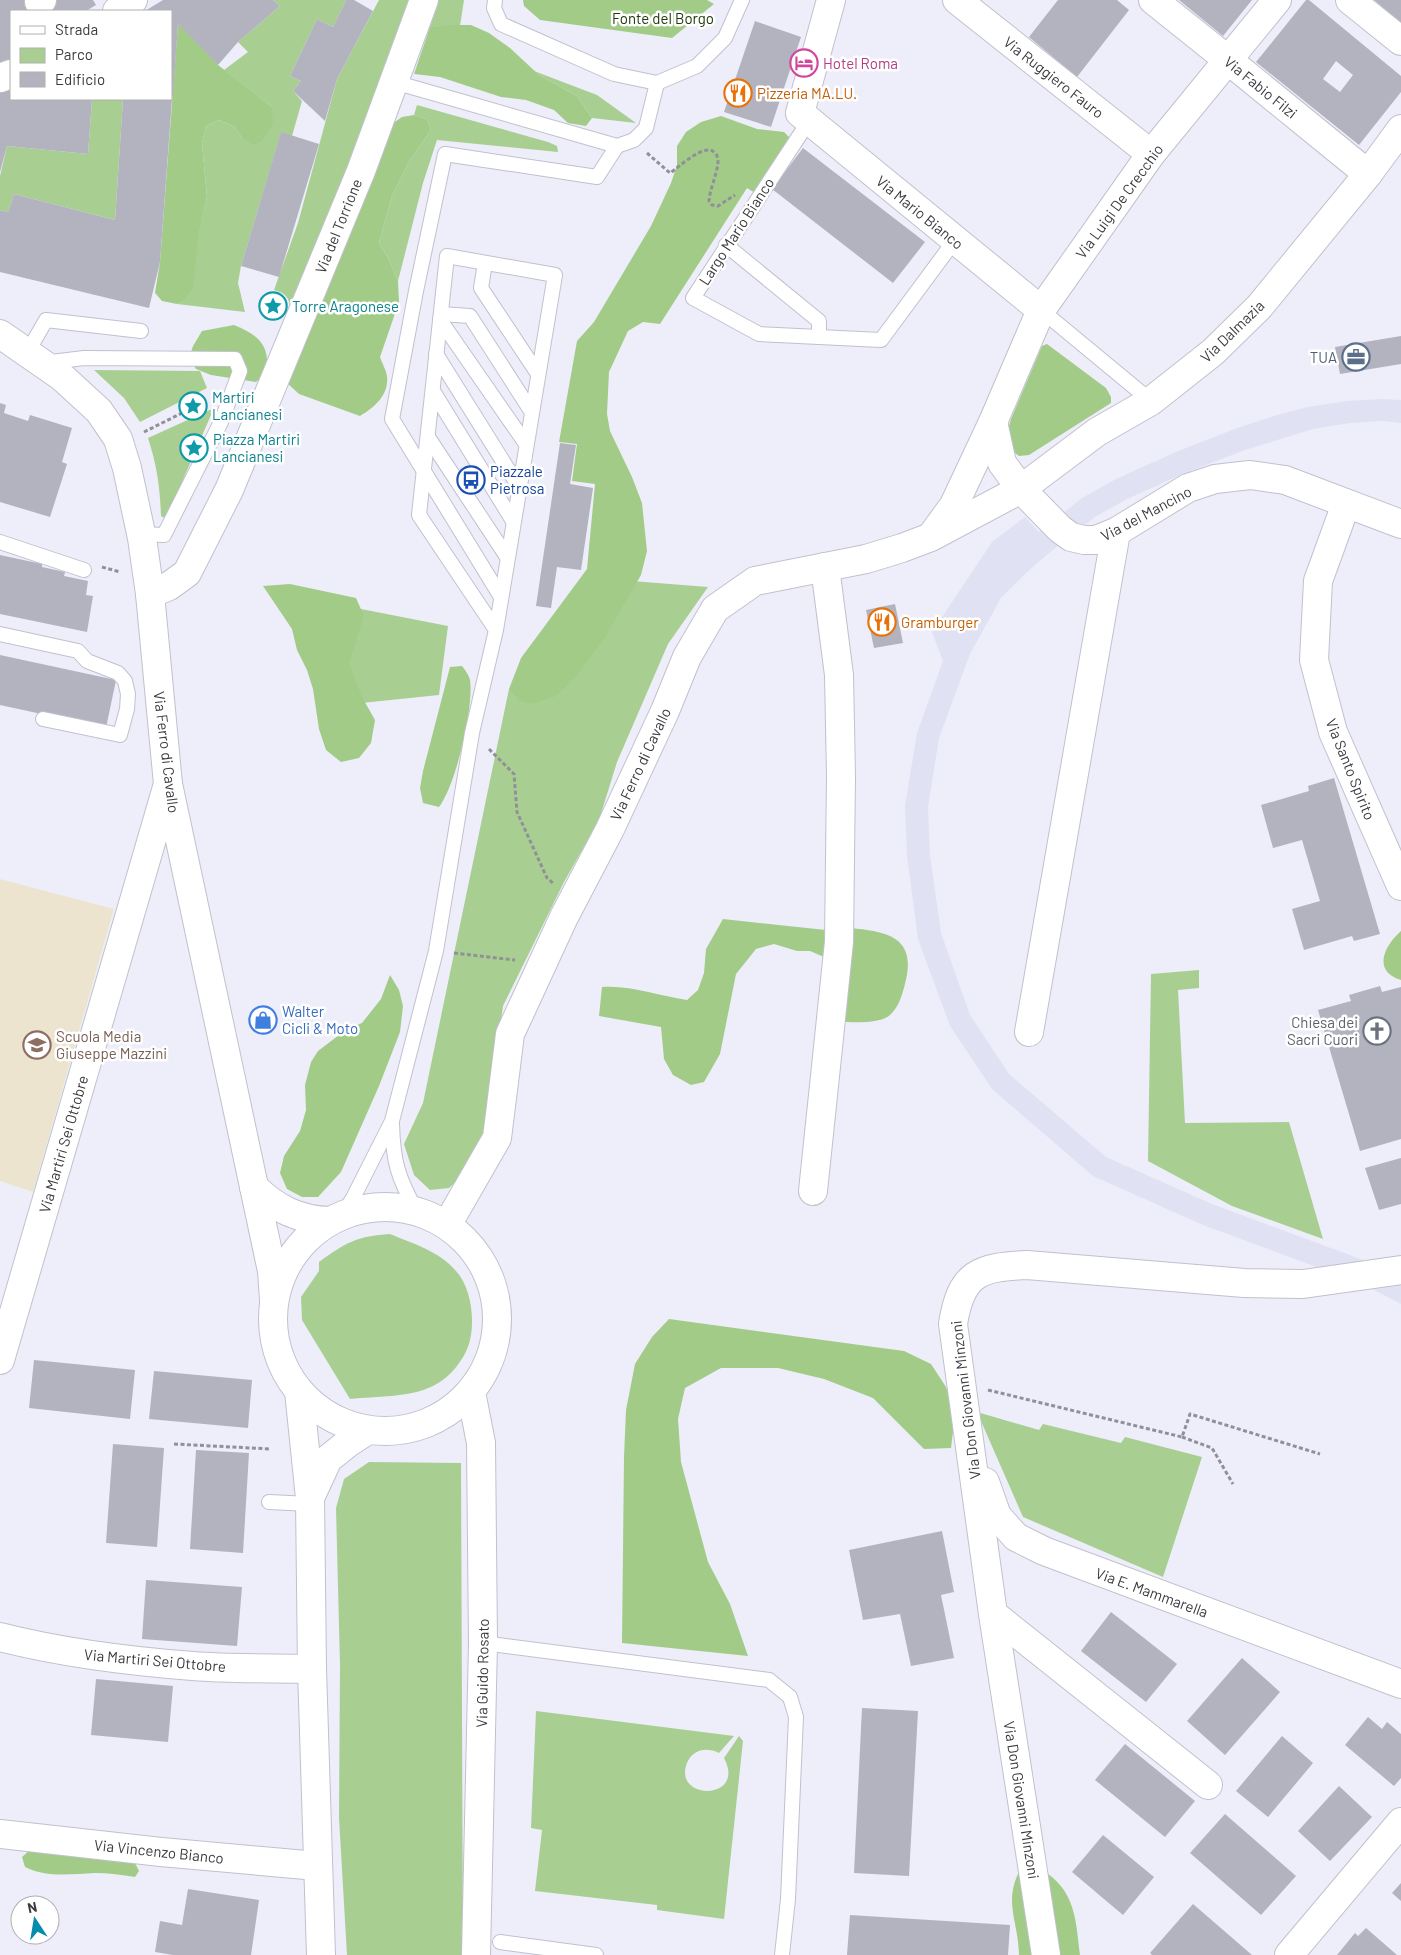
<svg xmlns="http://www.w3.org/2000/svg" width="1401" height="1955" font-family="Barlow,sans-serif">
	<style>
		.built { fill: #e0e1f3 }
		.education { fill: #ede4cf }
		.green { fill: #a8cf91 }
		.forest { fill: #a2cb88 }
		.building { fill: #b3b3bf; fill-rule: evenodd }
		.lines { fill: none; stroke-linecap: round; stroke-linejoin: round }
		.lane-casing { stroke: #c1c1cd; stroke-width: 16 }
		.street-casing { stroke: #c1c1cd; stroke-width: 30 }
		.secondary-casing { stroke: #c1c1cd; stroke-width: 30 }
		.path { stroke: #909099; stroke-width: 3; stroke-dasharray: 4 2.5; stroke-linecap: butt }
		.lane { stroke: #fff; stroke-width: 14 }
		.street { stroke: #fff; stroke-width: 28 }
		.secondary { stroke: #fff; stroke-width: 28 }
		.labels { text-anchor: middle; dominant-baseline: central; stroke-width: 5; stroke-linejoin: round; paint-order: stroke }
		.park-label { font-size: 15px; fill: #203a0a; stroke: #fff }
		.hotel-label { font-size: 15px; fill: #b23c85; stroke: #fff; text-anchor: start }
		.street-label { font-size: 15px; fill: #3a3a3f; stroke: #fff }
		.food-label { font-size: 15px; fill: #c56008; stroke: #fff; text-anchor: start }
		.culture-label { font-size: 15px; fill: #0d838f; stroke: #fff; text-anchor: start }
		.service-label { font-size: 15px; fill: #4e5e75; stroke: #fff; text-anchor: end }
		.transit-label { font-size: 15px; fill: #164399; stroke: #fff; text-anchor: start }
		.shop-label { font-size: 15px; fill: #366cbe; stroke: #fff; text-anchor: start }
		.worship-label { font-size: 15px; fill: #5b616d; stroke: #fff; text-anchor: end }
		.education-label { font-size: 15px; fill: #785e54; stroke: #fff; text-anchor: start }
	</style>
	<rect width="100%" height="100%" fill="#edeefa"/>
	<path class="built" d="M1382 399 1401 400V423L1382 421 1350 423 1313 429 1245 450 1185 473 1127 499 1095 517 1049 553 1027 572 1001 598 970 654 939 738 928 807 930 855 941 933 970 1015 1009 1074 1106 1157 1212 1204 1374 1264 1401 1279V1304L1365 1285 1203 1225 1093 1176 992 1089 950 1026 918 939 907 856 905 806 917 733 943 661 932 632 992 542 1025 517 1039 532 1082 498 1116 479 1176 452 1237 428 1277 415 1308 407 1347 401Z"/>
	<path class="education" d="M0 879 114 909 33 1192 0 1181Z"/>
	<g class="green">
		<path d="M273 0H346L333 27 317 19 290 76 301 81 293 91 302 101 292 136 281 133 241 266 238 283 245 312 177 304 182 302 207 197 202 143 206 126 219 120 235 127 242 138 272 107 224 70 248 52 238 42 280 6Z"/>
		<path d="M379 0H410L358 144 290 312C291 299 286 293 274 290L298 223 337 79Z"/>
		<path d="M439 0H464L460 26 430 27Z"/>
		<path d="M534 71 597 95 636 123 592 118 577 96 539 75Z"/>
		<path d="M92 99H123L115 220 14 194 8 212 0 210V176L7 146 88 154Z"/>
		<path d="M417 105 548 142 557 146 558 152 437 140 423 183 398 281 388 258 379 243 392 196 410 160 431 130 427 119 414 115Z"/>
		<path d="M94 370 200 371 207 388 140 422 124 398Z"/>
		<path d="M214 408 166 519 161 516C160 487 157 466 148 438Z"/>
		<path d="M594 578 708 587 668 644 617 762 599 820 564 882 503 1006 484 1139 473 1166 449 1188 430 1190 414 1175 404 1144 423 1103 509 689 560 631Z"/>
		<path d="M361 609 448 626 439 695 323 707Z"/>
		<path d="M1199 970V988L1178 990 1185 1123 1289 1122 1323 1239 1232 1206 1148 1161 1151 974Z"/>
		<path d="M390 1234C414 1244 439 1251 456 1271 471 1287 475 1319 470 1340 466 1358 450 1378 433 1386 408 1398 377 1396 350 1399L302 1320 301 1297 319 1271V1262C345 1243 357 1236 390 1234Z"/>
		<path d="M977 1412 1039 1430 1043 1424 1121 1443 1125 1437 1202 1457 1163 1577 1023 1517Z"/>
		<path d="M369 1462 461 1463 463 1955H347L339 1818 340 1664 336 1508 344 1479Z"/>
		<path d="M536 1711 734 1736 719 1753C707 1747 693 1749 687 1763 672 1801 747 1801 724 1758L739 1736 743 1741 724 1919 657 1910V1905L535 1891 542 1830 531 1828Z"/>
	</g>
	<g class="forest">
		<path d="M523 0H707L714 4 672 38 540 20 524 6Z"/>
		<path d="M178 24 205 46 218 65 272 107 273 124 262 141 253 145 242 138 235 127 219 120 206 126 202 143 207 197 199 232 193 288 182 302 177 304 162 301 155 293 160 262Z"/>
		<path d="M450 25H471L489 33 510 48 539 75 577 96 592 118 586 126 568 123 554 110 526 100 501 97 440 77 414 74 430 27Z"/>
		<path d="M414 115 427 119 431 130 410 160 392 196 379 243 388 258 398 281 399 302 380 357C382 363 386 370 387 376 389 395 375 407 360 416L299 394 286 382 392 124 402 117Z"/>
		<path d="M721 116 757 129 784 132 789 137 788 145 755 193 747 188 660 324 643 322 628 331 609 372 607 414 610 431 632 477 642 503 647 551 641 575 604 639 576 677 556 696 532 704 520 701 509 689 521 658 587 569 595 484 572 481 577 444 559 442 577 341 594 322 651 226 671 183 677 165V146L686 132 701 122Z"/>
		<path d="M234 325C259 335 271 346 266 374L256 382 211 375 196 369 189 358 193 346 202 331Z"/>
		<path d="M1047 344 1106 388 1111 397V403L1029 455 1019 456 1011 450 1007 433 1011 419 1042 346Z"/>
		<path d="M290 584 356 598 364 616 349 663 362 697 375 720 371 743 359 758 341 762 326 750 319 729 313 689 307 670 297 650 292 629 263 586Z"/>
		<path d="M462 666C465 670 469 675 470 680 474 707 456 785 439 807L423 803 420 788 423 771 450 667Z"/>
		<path d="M723 919 826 930 824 957 810 951H797L774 944 756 949 736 974 720 1054 704 1082 691 1085 673 1075 664 1059 661 1027 599 1016 602 987C631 985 659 996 687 1000L698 990 704 973 706 949Z"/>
		<path d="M851 928C890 932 917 938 905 984 902 995 899 1007 890 1015 880 1024 855 1022 841 1022Z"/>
		<path d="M1401 931V980C1372 971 1384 946 1401 931Z"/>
		<path d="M390 975 399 990 403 1006 400 1032 379 1086 341 1172 318 1197H302L287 1189 280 1173 284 1156 300 1131 306 1110 305 1085 311 1062 318 1051 347 1029 362 1023 381 999Z"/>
		<path d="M669 1319 904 1351 931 1364 946 1387 955 1415 951 1448 924 1449 873 1398 824 1379 778 1368H721L685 1388 678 1419 681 1462 708 1562 730 1604 748 1656 622 1643 624 1457 626 1410 635 1364 652 1337Z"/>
		<path d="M30 1850 134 1861 139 1871 135 1877C122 1875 109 1873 95 1873 71 1874 47 1878 25 1867L22 1857Z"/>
		<path d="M1024 1863C1035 1864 1040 1867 1048 1874 1076 1894 1076 1923 1080 1955H1019C1018 1917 1001 1900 1024 1863Z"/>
	</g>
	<g class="building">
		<path d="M0 0H93L96 5 86 11H11V61L0 66Z"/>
		<path d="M163 0H273L280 6 238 42 218 65 178 24 173 96H171V11H145Z"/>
		<path d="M346 0H354L373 11 337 79 325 121 293 91 301 81 290 76 317 19 333 27Z"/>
		<path d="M1058 0H1117L1129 10 1077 77 1029 37Z"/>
		<path d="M1179 0H1252L1223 36Z"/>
		<path d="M1306 0H1309L1401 76V92L1359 145 1256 62ZM1336 61 1353 75 1340 92 1323 79Z"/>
		<path d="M1374 0H1401V23Z"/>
		<path d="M755 21 801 37 771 127 724 112Z"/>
		<path d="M0 84 11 85V99H92L88 154 7 146 0 172Z"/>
		<path d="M123 99H172L160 262 149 308 0 272V210L8 212 14 194 115 220Z"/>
		<path d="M281 132 319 144 279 277 241 266Z"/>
		<path d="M803 148 925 242 893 283 772 189Z"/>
		<path d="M1401 336V364L1340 374 1335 347Z"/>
		<path d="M0 403 6 405 4 413 28 421 30 415 72 428 62 462 67 464 50 517 0 502Z"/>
		<path d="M560 443 576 445 570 484 593 488 581 570 557 567 551 608 536 606Z"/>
		<path d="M0 555 42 564V567L65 572 64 576 88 581 86 595 93 596 87 632 0 614Z"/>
		<path d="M895 604 903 643 874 648 866 610Z"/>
		<path d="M0 655 116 680 106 728 0 705Z"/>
		<path d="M1334 778 1380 934 1354 941 1352 936 1304 950 1292 909 1320 901 1302 840 1273 848 1261 805 1309 791 1308 786Z"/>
		<path d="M1380 986 1382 992 1401 987V1139L1360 1151 1318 1010 1351 1001 1349 995Z"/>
		<path d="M1401 1158V1204L1379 1210 1365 1168Z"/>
		<path d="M34 1360 135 1370 130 1419 29 1408Z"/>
		<path d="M154 1371 252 1380 248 1428 149 1419Z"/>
		<path d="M113 1444 164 1448 157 1547 106 1543Z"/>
		<path d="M196 1450 249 1453 243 1553 190 1549Z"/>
		<path d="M942 1531 954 1592 941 1595 954 1658 911 1666 900 1614 863 1620 849 1550Z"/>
		<path d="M146 1580 242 1587 237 1646 142 1639Z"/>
		<path d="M1111 1612 1177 1664 1146 1702 1081 1651Z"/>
		<path d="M1242 1658 1280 1692 1225 1755 1187 1721Z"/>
		<path d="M96 1679 173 1686 168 1742 91 1735Z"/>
		<path d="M862 1708 918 1711 909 1876 854 1873Z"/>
		<path d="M1368 1717 1382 1729 1387 1722 1401 1734V1778L1394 1786 1345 1745Z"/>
		<path d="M1282 1736 1313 1763 1268 1817 1236 1791Z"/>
		<path d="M1125 1744 1195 1801 1165 1837 1095 1780Z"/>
		<path d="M1339 1786 1372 1817 1330 1861 1298 1831Z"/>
		<path d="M1225 1814 1296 1876 1261 1915 1190 1853Z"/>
		<path d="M1103 1835 1154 1877 1123 1915 1072 1872Z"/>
		<path d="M1401 1883V1901L1392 1893Z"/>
		<path d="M188 1889 259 1900 251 1955H173L155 1952 160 1921 182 1925Z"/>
		<path d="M1193 1904 1252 1955H1152L1150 1953Z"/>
		<path d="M850 1915 1010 1925 1008 1955H847Z"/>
		<path d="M1366 1928 1397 1955H1337L1355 1933 1358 1936Z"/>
	</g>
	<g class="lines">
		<g class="lane-casing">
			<g id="lane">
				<path d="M495 0 494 8 501 24 614 74 657 83"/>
				<path d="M394 82 617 146 634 140 646 128 657 83"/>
				<path d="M657 83 697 66 725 38 742 0"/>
				<path d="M809 121 693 298 759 334 881 340 955 240"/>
				<path d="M726 245 819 321V337"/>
				<path d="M485 263 481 288 538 374"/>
				<path d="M1041 310 1151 401"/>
				<path d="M441 314 470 316 531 411"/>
				<path d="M440 320 526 444"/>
				<path d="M27 353 46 320 141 331"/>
				<path d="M436 354 519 487"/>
				<path d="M43 363 84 358 235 359 240 371 221 422 164 535 141 534"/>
				<path d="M433 391 513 521"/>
				<path d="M428 437 507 557"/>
				<path d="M0 542 84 570"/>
				<path d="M501 597 392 419 416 291 445 154 597 177 617 146"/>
				<path d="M0 634 78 651 87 661 118 673 125 681 128 694 127 709 120 735 43 719"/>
				<path d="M392 1124C393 1161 398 1178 416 1210"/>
				<path d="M342 1215 353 1198 392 1121 436 951 472 733 496 630 555 275 447 256 419 515 496 630"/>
				<path d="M269 1502 310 1504"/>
				<path d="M483 1643 769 1680 790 1697 796 1717 788 1899 782 1955"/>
				<path d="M500 1942 596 1955"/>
			</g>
		</g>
		<g class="street-casing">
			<g id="street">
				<path d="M831 0 800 113 1041 310"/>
				<path d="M957 0 1151 154"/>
				<path d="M1350 0 1401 41"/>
				<path d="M39 2 42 0"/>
				<path d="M117 11 133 0"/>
				<path d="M1228 60 1368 174"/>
				<path d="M0 78 11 74"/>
				<path d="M1029 1032 1116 532"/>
				<path d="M813 1191 839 942 841 776 839 675 825 567"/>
				<path d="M0 1360 168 784"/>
				<path d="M985 1482 997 1516 1016 1537 1044 1551 1401 1684"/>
				<path d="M993 1614 1208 1785"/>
				<path d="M0 1637C63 1653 128 1661 193 1666 232 1669 272 1668 312 1669"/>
				<path d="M0 1834 161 1852 317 1866"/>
				<path d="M1046 1955 993 1614 953 1324C961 1273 979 1267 1027 1265L1244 1283 1303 1284 1401 1270"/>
				<path d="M1289 1955 1401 1822"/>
			</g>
		</g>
		<g class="secondary-casing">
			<g id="secondary">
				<path d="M1153 0 1228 60"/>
				<path d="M0 334 62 377 99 411 118 439 127 468 142 538 150 594 168 784 272 1271 274 1300"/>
				<path d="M993 422 1002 463 1021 489 1060 529 1071 537 1084 540H1096L1116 532 1188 488 1215 479 1250 475 1285 480 1401 524"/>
				<path d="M1346 504 1318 581 1314 660 1333 732 1401 886"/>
				<path d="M933 534 954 505 993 422 1041 310 1151 154 1277 0"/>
				<path d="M150 594 169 586 187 573 229 490 361 171 424 0"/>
				<path d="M254 1187C276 1209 299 1220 330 1221"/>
				<circle cx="385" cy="1319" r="112"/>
				<path d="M447 1225 497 1138 510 1034 564 917 610 829 665 711 687 657 715 609 755 581 866 559 902 548 931 537 1021 489 1097 432 1151 401 1213 352 1259 307 1368 174 1401 129"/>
				<path d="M299 1391 310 1498 312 1669 321 1955"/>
				<path d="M471 1392 481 1443 483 1643 476 1955"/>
				<path d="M310 1498 328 1459 348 1443 368 1430"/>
			</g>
		</g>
		<g class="path">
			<path d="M647 153 670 173C679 167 704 143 714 152 717 154 718 158 718 162 717 175 710 188 709 201L712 205 718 206 735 195"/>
			<path d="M144 432 184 412"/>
			<path d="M102 567 120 572"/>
			<path d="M489 749 514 774 517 812 547 878 553 883"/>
			<path d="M454 953 515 960"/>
			<path d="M988 1390 1182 1437 1190 1414 1320 1454"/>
			<path d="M1182 1437 1212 1448 1233 1484"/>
			<path d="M174 1444 271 1449"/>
		</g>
		<use href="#lane" class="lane"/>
		<use href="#street" class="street"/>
		<use href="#secondary" class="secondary"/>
	</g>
	<defs>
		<g id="hotel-ring" transform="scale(1.4375)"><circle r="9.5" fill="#fff" stroke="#d1479c" stroke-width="1.5"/><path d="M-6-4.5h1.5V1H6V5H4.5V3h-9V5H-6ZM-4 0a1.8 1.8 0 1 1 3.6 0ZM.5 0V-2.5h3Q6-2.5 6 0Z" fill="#d1479c"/></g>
		<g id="restaurant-ring" transform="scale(1.4375)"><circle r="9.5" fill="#fff" stroke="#e8710a" stroke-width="1.5"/><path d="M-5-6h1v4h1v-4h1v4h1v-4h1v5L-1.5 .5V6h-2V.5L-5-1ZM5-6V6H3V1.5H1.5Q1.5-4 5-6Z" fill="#e8710a"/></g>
		<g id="sight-ring" transform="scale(1.4375)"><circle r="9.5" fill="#fff" stroke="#0f9aa8" stroke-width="1.5"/><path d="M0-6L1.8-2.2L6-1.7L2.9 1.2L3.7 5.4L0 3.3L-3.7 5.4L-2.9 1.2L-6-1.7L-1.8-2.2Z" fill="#0f9aa8"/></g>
		<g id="office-ring" transform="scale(1.4375)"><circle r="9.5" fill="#fff" stroke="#5c6f8a" stroke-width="1.5"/><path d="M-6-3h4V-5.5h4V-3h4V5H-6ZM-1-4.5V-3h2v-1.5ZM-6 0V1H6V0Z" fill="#5c6f8a"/></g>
		<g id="bus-ring" transform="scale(1.4375)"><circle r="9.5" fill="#fff" stroke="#1a4fb4" stroke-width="1.5"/><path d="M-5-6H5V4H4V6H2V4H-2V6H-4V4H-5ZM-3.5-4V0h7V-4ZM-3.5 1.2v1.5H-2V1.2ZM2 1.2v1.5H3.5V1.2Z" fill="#1a4fb4"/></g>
		<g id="shop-ring" transform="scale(1.4375)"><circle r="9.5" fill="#fff" stroke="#3f7fe0" stroke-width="1.5"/><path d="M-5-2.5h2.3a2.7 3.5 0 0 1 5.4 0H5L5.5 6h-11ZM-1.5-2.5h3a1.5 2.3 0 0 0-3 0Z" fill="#3f7fe0"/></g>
		<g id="church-ring" transform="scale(1.4375)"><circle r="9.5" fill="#fff" stroke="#6b7280" stroke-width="1.5"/><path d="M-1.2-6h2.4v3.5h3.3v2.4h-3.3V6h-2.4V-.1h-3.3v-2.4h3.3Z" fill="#6b7280"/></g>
		<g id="school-ring" transform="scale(1.4375)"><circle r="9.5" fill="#fff" stroke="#8d6e63" stroke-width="1.5"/><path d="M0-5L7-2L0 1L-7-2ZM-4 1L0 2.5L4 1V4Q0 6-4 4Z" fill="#8d6e63"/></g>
	</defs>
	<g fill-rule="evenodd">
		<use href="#hotel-ring" x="804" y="63"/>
		<use href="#restaurant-ring" x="738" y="93"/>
		<use href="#sight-ring" x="273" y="306"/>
		<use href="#office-ring" x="1356" y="357"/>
		<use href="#sight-ring" x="193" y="406"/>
		<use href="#sight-ring" x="194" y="448"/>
		<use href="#bus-ring" x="471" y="480"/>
		<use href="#restaurant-ring" x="882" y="622"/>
		<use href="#shop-ring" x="263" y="1020"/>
		<use href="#church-ring" x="1377" y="1031"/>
		<use href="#school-ring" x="37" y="1045"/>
	</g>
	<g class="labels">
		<g class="park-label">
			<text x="663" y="18">Fonte del Borgo</text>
		</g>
		<g class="hotel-label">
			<text x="823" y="63">Hotel Roma</text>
		</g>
		<g class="street-label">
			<text transform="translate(1054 77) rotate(38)">Via Ruggiero Fauro</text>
			<text transform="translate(1261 87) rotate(39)">Via Fabio Filzi</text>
			<text transform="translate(1119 201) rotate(-54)">Via Luigi De Crecchio</text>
			<text transform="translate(920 212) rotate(39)">Via Mario Bianco</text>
			<text transform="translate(338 226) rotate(-68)">Via del Torrione</text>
			<text transform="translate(736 231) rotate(-57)">Largo Mario Bianco</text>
			<text transform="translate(1232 331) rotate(-44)">Via Dalmazia</text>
			<text transform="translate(1146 513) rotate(-28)">Via del Mancino</text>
			<text transform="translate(167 752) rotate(83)">Via Ferro di Cavallo</text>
			<text transform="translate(640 764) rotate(-65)">Via Ferro di Cavallo</text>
			<text transform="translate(1351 769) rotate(68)">Via Santo Spirito</text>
			<text transform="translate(63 1144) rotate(-74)">Via Martiri Sei Ottobre</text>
			<text transform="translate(965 1400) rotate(-97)">Via Don Giovanni Minzoni</text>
			<text transform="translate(1152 1592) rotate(20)">Via E. Mammarella</text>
			<text transform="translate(155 1660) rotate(5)">Via Martiri Sei Ottobre</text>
			<text transform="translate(482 1673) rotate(-89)">Via Guido Rosato</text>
			<text transform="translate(1022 1800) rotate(81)">Via Don Giovanni Minzoni</text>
			<text transform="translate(159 1851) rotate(6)">Via Vincenzo Bianco</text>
		</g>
		<g class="food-label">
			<text x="757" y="93">Pizzeria MA.LU.</text>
			<text x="901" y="622">Gramburger</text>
		</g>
		<g class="culture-label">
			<text x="292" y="306">Torre Aragonese</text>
			<text x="212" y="397">Martiri<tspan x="212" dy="17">Lancianesi</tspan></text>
			<text x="213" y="439">Piazza Martiri<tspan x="213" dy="17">Lancianesi</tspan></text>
		</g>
		<g class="service-label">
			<text x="1337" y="357">TUA</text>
		</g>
		<g class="transit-label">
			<text x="490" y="471">Piazzale<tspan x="490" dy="17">Pietrosa</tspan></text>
		</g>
		<g class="shop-label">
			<text x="282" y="1011">Walter<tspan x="282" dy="17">Cicli &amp; Moto</tspan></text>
		</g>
		<g class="worship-label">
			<text x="1358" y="1022">Chiesa dei<tspan x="1358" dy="17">Sacri Cuori</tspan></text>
		</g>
		<g class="education-label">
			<text x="56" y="1036">Scuola Media<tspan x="56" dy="17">Giuseppe Mazzini</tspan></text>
		</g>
	</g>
	<rect x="10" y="10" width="162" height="90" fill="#ffffff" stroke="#b0b0b2"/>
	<rect x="20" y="26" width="25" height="8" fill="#ffffff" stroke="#b0b0b2"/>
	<text x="55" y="35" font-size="15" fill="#3a3a3f">Strada</text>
	<rect x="20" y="48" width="25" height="15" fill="#a8cf91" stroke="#b0b0b2"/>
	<text x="55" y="60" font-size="15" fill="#3a3a3f">Parco</text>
	<rect x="20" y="72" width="25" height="15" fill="#b3b3bf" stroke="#b0b0b2"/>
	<text x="55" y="85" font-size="15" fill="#3a3a3f">Edificio</text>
	<g transform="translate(35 1920) rotate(348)"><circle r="24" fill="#ffffff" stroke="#b0b0b2"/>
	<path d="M0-4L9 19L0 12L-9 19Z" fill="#078dac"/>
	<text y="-8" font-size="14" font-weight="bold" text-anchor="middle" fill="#3a3a3f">N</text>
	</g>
</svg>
